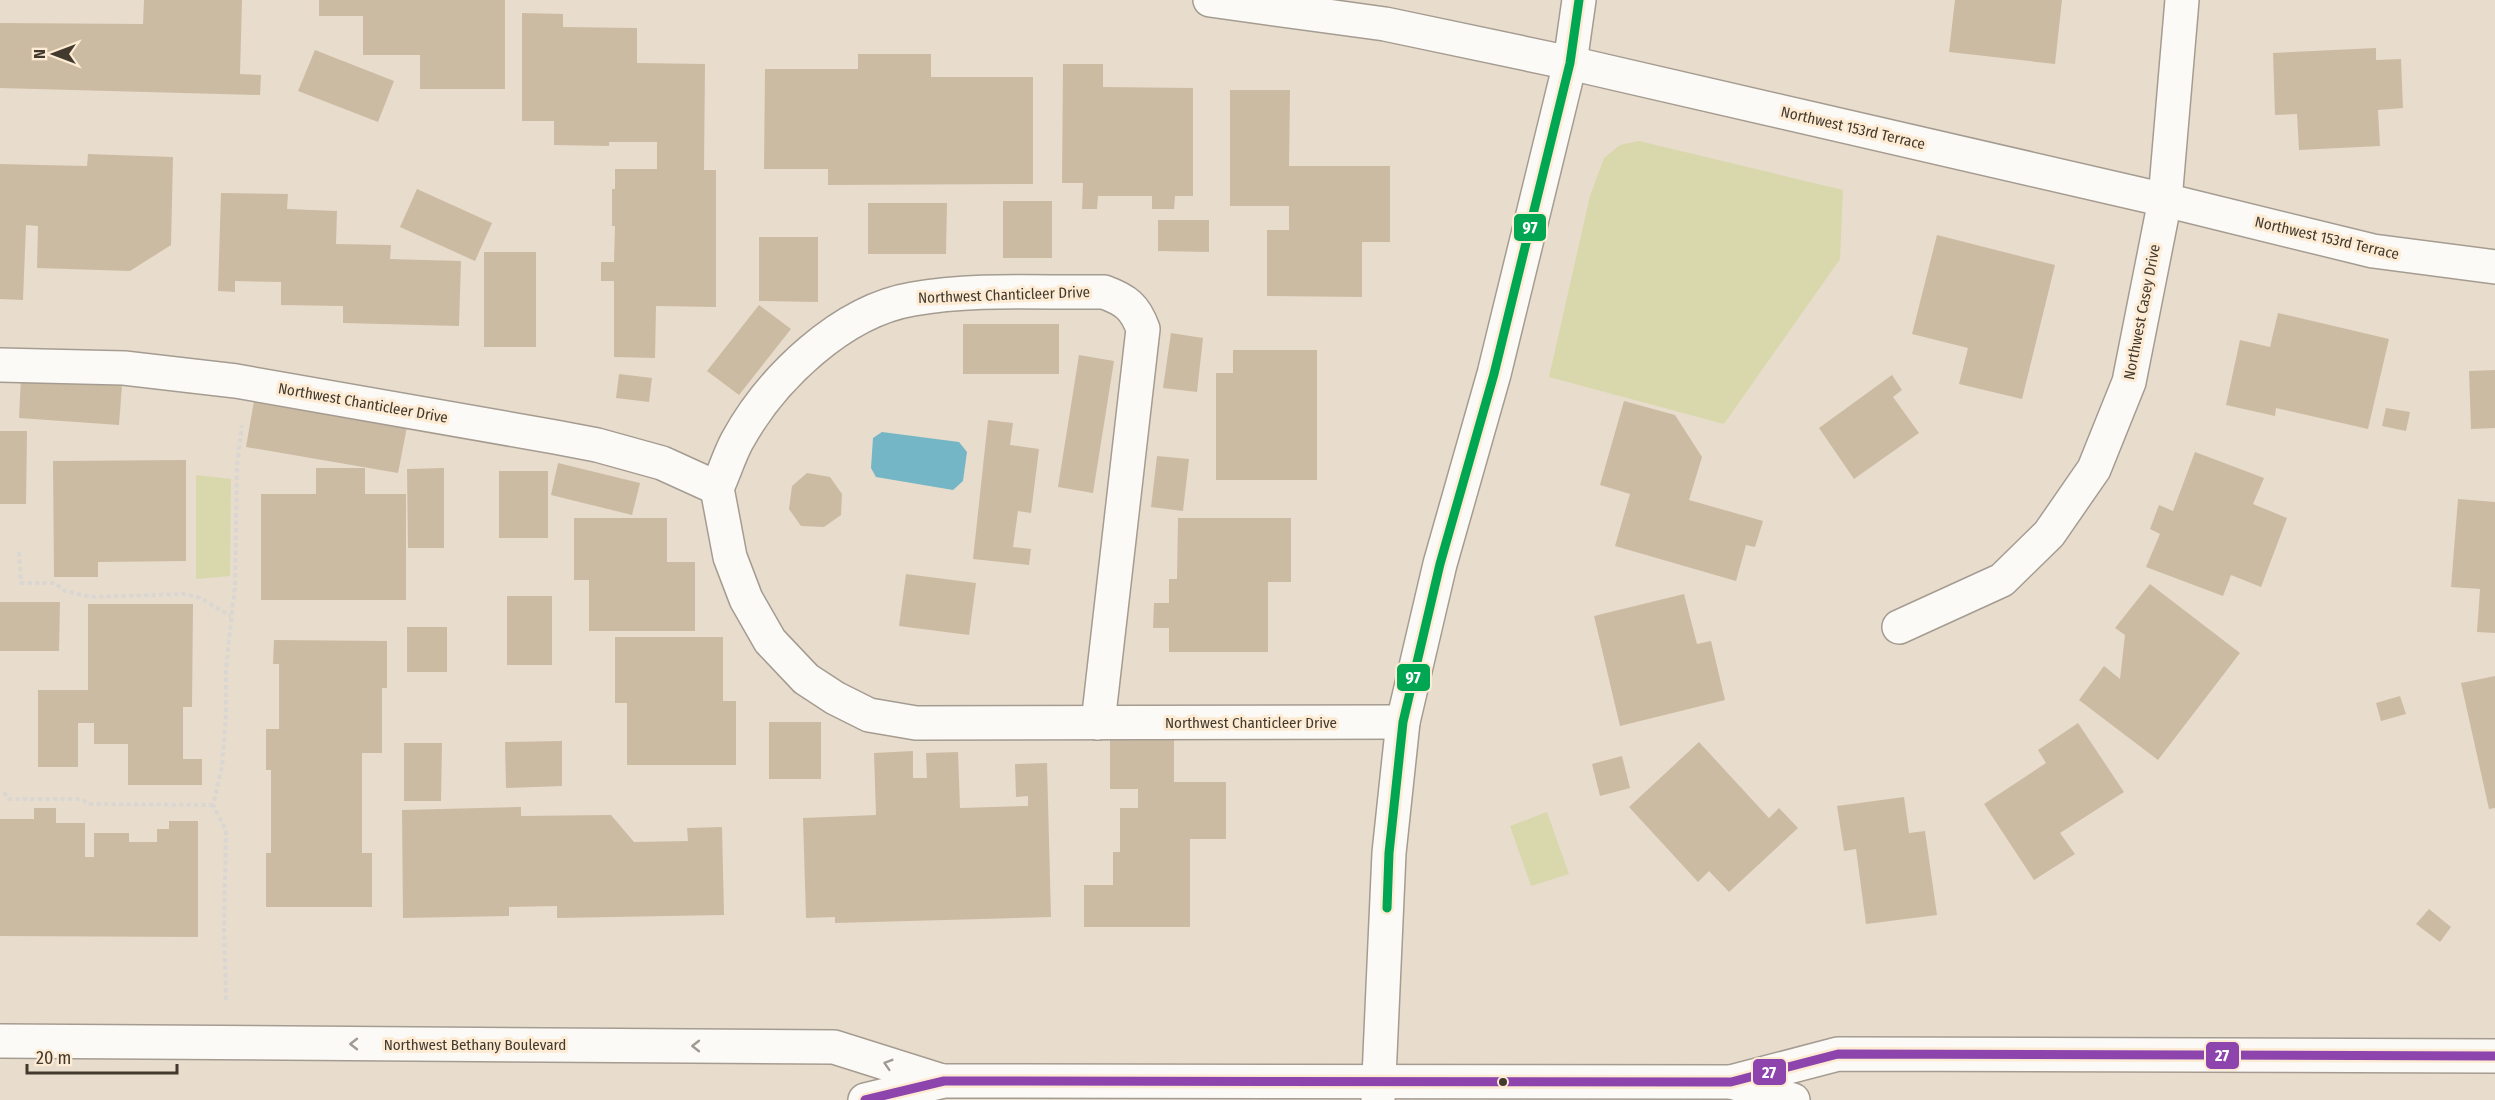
<svg xmlns="http://www.w3.org/2000/svg" width="2495" height="1100" font-family="'Fira Sans Condensed',sans-serif">
	<style>
		.green { fill: #d8d8ac }
		.water { fill: #74b6c6 }
		.building { fill: #ccbba3 }
		.lines { fill: none; stroke-linecap: round; stroke-linejoin: round }
		.minor-casing { stroke: #a59c91; stroke-width: 36 }
		.secondary-casing { stroke: #a59c91; stroke-width: 36 }
		.path { stroke: #dad7d3; stroke-width: 4; stroke-dasharray: 4.5 3; stroke-linecap: butt }
		.minor { stroke: #fcfaf7; stroke-width: 33 }
		.secondary { stroke: #fcfaf7; stroke-width: 33 }
		.bus-1-casing { stroke: #fdebd4; stroke-width: 14 }
		.bus-2-casing { stroke: #fdebd4; stroke-width: 14 }
		.bus-1 { stroke: #00a651; stroke-width: 9 }
		.bus-2 { stroke: #8e44ad; stroke-width: 9 }
		.oneway { stroke: #9f9a92 }
		.bus-dot { fill: #423a2e; stroke: #fdebd4; stroke-width: 2 }
		.labels { text-anchor: middle; dominant-baseline: central; stroke-width: 6; stroke-linejoin: round; paint-order: stroke }
		.street-label { font-size: 15px; fill: #423a2e; stroke: #fdebd4 }
		.line-badge { stroke: #fdebd4; stroke-width: 2 }
		.badge-label { font-size: 16px; text-anchor: middle; font-weight: bold; fill: #fff }
	</style>
	<rect width="100%" height="100%" fill="#e8dccc"/>
	<g class="green">
		<path d="M1639 141 1843 190 1840 259 1724 424 1549 377 1590 196 1604 158 1620 145Z"/>
		<path d="M196 475 231 479 230 576 196 579Z"/>
		<path d="M1547 812 1569 874 1531 886 1510 826Z"/>
	</g>
	<path class="water" d="M882 432 959 442 967 452 963 481 953 490 876 477 871 468 873 438Z"/>
	<g class="building">
		<path d="M144 0H242L240 74 261 75 260 95 0 88V23L143 24Z"/>
		<path d="M319 0H505V89H420V55H363V16H319Z"/>
		<path d="M1955 0H2062L2055 64 1949 52Z"/>
		<path d="M522 13 563 14V27L637 28V63L705 64 704 170H716V307L656 306 655 358 614 357V281H601V262H614L615 226H612V189H615V169H657V142H609V146L554 145V121H522Z"/>
		<path d="M2376 48V60L2401 59 2403 108 2378 110 2380 146 2299 150 2297 114 2275 115 2273 53Z"/>
		<path d="M315 50 394 81 378 122 298 91Z"/>
		<path d="M858 54H931V77H1033V184L828 185V169H764L765 69H858Z"/>
		<path d="M1063 64H1103V87L1193 88V196H1175L1174 209H1152V196H1098L1097 209H1082L1083 183H1062Z"/>
		<path d="M1230 90H1290L1289 166H1390V242H1362V297L1267 296V230H1289V206H1230Z"/>
		<path d="M88 154 173 157 171 245 130 271 37 268 38 226 26 225 23 300 0 299V164L87 166Z"/>
		<path d="M417 189 492 223 475 261 400 227Z"/>
		<path d="M221 193 288 194 287 209 337 211 336 244 391 245 390 259 461 261 459 326 343 323V306L281 305V282L235 281V292L218 291Z"/>
		<rect x="1003" y="201" width="49" height="57"/>
		<path d="M868 203H947L946 254H868Z"/>
		<path d="M1158 220H1209V252L1158 251Z"/>
		<path d="M1937 235 2055 265 2022 399 1959 384 1968 348 1912 334Z"/>
		<path d="M759 237H818V302L759 301Z"/>
		<rect x="484" y="252" width="52" height="95"/>
		<path d="M759 305 791 329 739 395 707 371Z"/>
		<path d="M2278 313 2389 339 2368 429 2276 408 2275 416 2226 405 2240 340 2270 347Z"/>
		<rect x="963" y="324" width="96" height="50"/>
		<path d="M1171 333 1203 338 1197 392 1163 388Z"/>
		<path d="M1233 350H1317V480H1216V373H1233Z"/>
		<path d="M1079 355 1114 361 1093 493 1058 487Z"/>
		<path d="M2495 370V428L2471 429 2469 371Z"/>
		<path d="M619 374 652 378 649 402 616 398Z"/>
		<path d="M1892 375 1902 390 1893 397 1919 433 1854 479 1819 428Z"/>
		<path d="M21 377 122 385 119 425 19 418Z"/>
		<path d="M254 401 407 427 398 473 246 447Z"/>
		<path d="M1624 401 1675 415 1702 457 1689 500 1763 521 1755 547 1746 545 1736 581 1615 546 1630 494 1600 485Z"/>
		<path d="M2386 408 2410 412 2406 431 2382 426Z"/>
		<path d="M988 420 1013 423 1010 445 1039 449 1031 513 1018 511 1013 547 1031 549 1029 565 973 559Z"/>
		<path d="M0 431H27L26 504H0Z"/>
		<path d="M2195 452 2264 478 2253 504 2287 518 2261 587 2231 575 2223 596 2146 567 2160 534 2150 529 2159 505 2173 511Z"/>
		<path d="M1157 456 1189 459 1183 511 1151 507Z"/>
		<path d="M186 460V561L98 562V577H54L53 461Z"/>
		<path d="M558 463 640 483 632 515 551 495Z"/>
		<path d="M316 468H365V494H406V600H261V494H316Z"/>
		<path d="M444 468V548H408L407 469Z"/>
		<rect x="499" y="471" width="49" height="67"/>
		<path d="M807 473 830 477 842 494 841 515 824 527 801 526 789 509 792 486Z"/>
		<path d="M2458 499 2495 502V633L2477 632 2480 589 2451 587Z"/>
		<path d="M574 518H667V562H695V631H589V580H574Z"/>
		<path d="M1178 518H1291V582H1268V652H1169V628H1153L1154 603H1169V579H1177Z"/>
		<path d="M906 574 976 583 969 635 899 626Z"/>
		<path d="M2150 584 2240 653 2158 760 2079 700 2104 666 2120 679 2125 635 2115 628Z"/>
		<path d="M1684 594 1697 644 1711 641 1725 700 1620 726 1594 616Z"/>
		<rect x="507" y="596" width="45" height="69"/>
		<path d="M0 602H60L59 651H0Z"/>
		<path d="M88 604H193L192 707H183V759H202V785H128V744H94V723H78V767H38V690H88Z"/>
		<rect x="407" y="627" width="40" height="45"/>
		<path d="M615 637H723V701H736V765H627V703H615Z"/>
		<path d="M274 640 387 641V688H382V753H362V853H372V907H266V853H271V770H266V729H279V664H273Z"/>
		<path d="M2495 676V808L2489 809 2461 683Z"/>
		<path d="M2400 696 2406 714 2381 721 2376 703Z"/>
		<rect x="769" y="722" width="52" height="57"/>
		<path d="M2078 723 2124 792 2060 833 2075 854 2034 880 1984 804 2046 763 2038 750Z"/>
		<path d="M1110 727 1174 728V782H1226V839H1190V927H1084V885H1113V852H1120V808H1138V789H1110Z"/>
		<path d="M562 741V786L506 788 505 742Z"/>
		<path d="M1699 742 1769 818 1779 808 1798 828 1729 892 1709 871 1698 882 1629 807Z"/>
		<path d="M404 743H442L441 801H404Z"/>
		<path d="M913 751V778H927L926 753 958 752 960 808 1028 806V796L1016 797 1015 764 1047 763 1051 917 835 923V917L806 918 803 818 876 815 874 753Z"/>
		<path d="M1622 756 1630 788 1600 796 1592 764Z"/>
		<path d="M1904 797 1909 833 1925 831 1937 915 1866 924 1856 849 1844 851 1837 806Z"/>
		<path d="M521 807V816L611 815 634 842 688 841 687 828 722 827 724 915 557 918V906L509 907V916L403 918 402 810Z"/>
		<path d="M34 808H56V823H85V857H94V833H129V842H157V829H169V821H198V937L0 936V819H34Z"/>
		<path d="M2429 909 2451 927 2440 942 2416 924Z"/>
	</g>
	<g class="lines">
		<g class="minor-casing">
			<g id="minor">
				<path d="M1210 0 1385 24 1570 63 2165 200 2373 251 2495 267"/>
				<path d="M0 365 124 368 236 381 555 437 597 445 662 463 717 488 730 557 746 599 770 641 806 679 835 698 869 715 916 723 1403 722"/>
				<path d="M717 488C724 473 729 456 737 441 771 379 841 311 913 299 975 288 1041 293 1104 292 1126 300 1135 307 1143 329L1098 723"/>
				<path d="M1899 627 2002 580 2049 534 2094 469 2129 382 2165 200 2182 0"/>
				<path d="M1378 1100 1389 853 1403 722 1440 564 1494 374 1570 63 1579 0"/>
			</g>
		</g>
		<g class="secondary-casing">
			<g id="secondary">
				<path d="M0 1041 834 1047 942 1081"/>
				<path d="M1731 1082 1793 1100"/>
				<path d="M865 1100 944 1081 1731 1082 1838 1054 2495 1056"/>
			</g>
		</g>
		<g class="path">
			<path d="M19 552 21 583H55L65 591 91 597 184 594 200 598 231 616"/>
			<path d="M4 792 9 799H81L89 804 213 805"/>
			<path d="M226 1000 224 926 226 830 213 805 222 767 226 713V668L235 586 237 465 242 425"/>
		</g>
		<use href="#minor" class="minor"/>
		<use href="#secondary" class="secondary"/>
		<g class="bus-1-casing">
			<path id="bus-1" d="M1387 908 1389 853 1403 722 1440 564 1494 374 1570 63 1579 0"/>
		</g>
		<g class="bus-2-casing">
			<path id="bus-2" d="M865 1100 944 1081 1731 1082 1838 1054 2495 1056"/>
		</g>
		<use href="#bus-1" class="bus-1"/>
		<use href="#bus-2" class="bus-2"/>
	</g>
	<defs><path id="oneway-chevron" d="M-2-3.5L2.5 0L-2 3.5" fill="none" stroke-width="1.6" stroke-linecap="round" stroke-linejoin="round" transform="scale(1.5)"/></defs>
	<g class="oneway">
		<use href="#oneway-chevron" transform="translate(354 1044) rotate(-180)"/>
		<use href="#oneway-chevron" transform="translate(696 1046) rotate(-180)"/>
		<use href="#oneway-chevron" transform="translate(888 1064) rotate(-163)"/>
	</g>
	<circle class="bus-dot" cx="1503" cy="1082" r="5"/>
	<g class="labels">
		<g class="street-label">
			<text transform="translate(1853 128) rotate(13)">Northwest 153rd Terrace</text>
			<text transform="translate(2327 238) rotate(13)">Northwest 153rd Terrace</text>
			<text transform="translate(1004 295) rotate(-2)">Northwest Chanticleer Drive</text>
			<text transform="translate(2142 312) rotate(-79)">Northwest Casey Drive</text>
			<text transform="translate(363 403) rotate(10)">Northwest Chanticleer Drive</text>
			<text x="1251" y="723">Northwest Chanticleer Drive</text>
			<text x="475" y="1045">Northwest Bethany Boulevard</text>
		</g>
	</g>
	<g class="line-badge">
		<rect x="1513" y="213" width="34" height="29" rx="6" fill="#00a651"/>
		<rect x="1396" y="663" width="35" height="29" rx="6" fill="#00a651"/>
		<rect x="2205" y="1041" width="35" height="29" rx="6" fill="#8e44ad"/>
		<rect x="1752" y="1058" width="35" height="28" rx="6" fill="#8e44ad"/>
	</g>
	<g class="badge-label">
		<text x="1530" y="233">97</text>
		<text x="1413" y="683">97</text>
		<text x="2222" y="1061">27</text>
		<text x="1769" y="1078">27</text>
	</g>
	<g transform="translate(54 54) rotate(270)" stroke="#fdebd4" stroke-width="4.5" paint-order="stroke">
	<path d="M0-4.5L10 22L0 15L-10 22Z" fill="#423a2e"/>
	<text y="-9" font-size="16" font-weight="bold" text-anchor="middle" fill="#423a2e">N</text>
	</g>
	<path d="M27 1064v9h150v-9" fill="none" stroke="#423a2e" stroke-width="3"/>
	<text x="36" y="1064" font-size="18" fill="#423a2e" stroke="#fdebd4" stroke-width="4.5" paint-order="stroke">20 m</text>
</svg>
